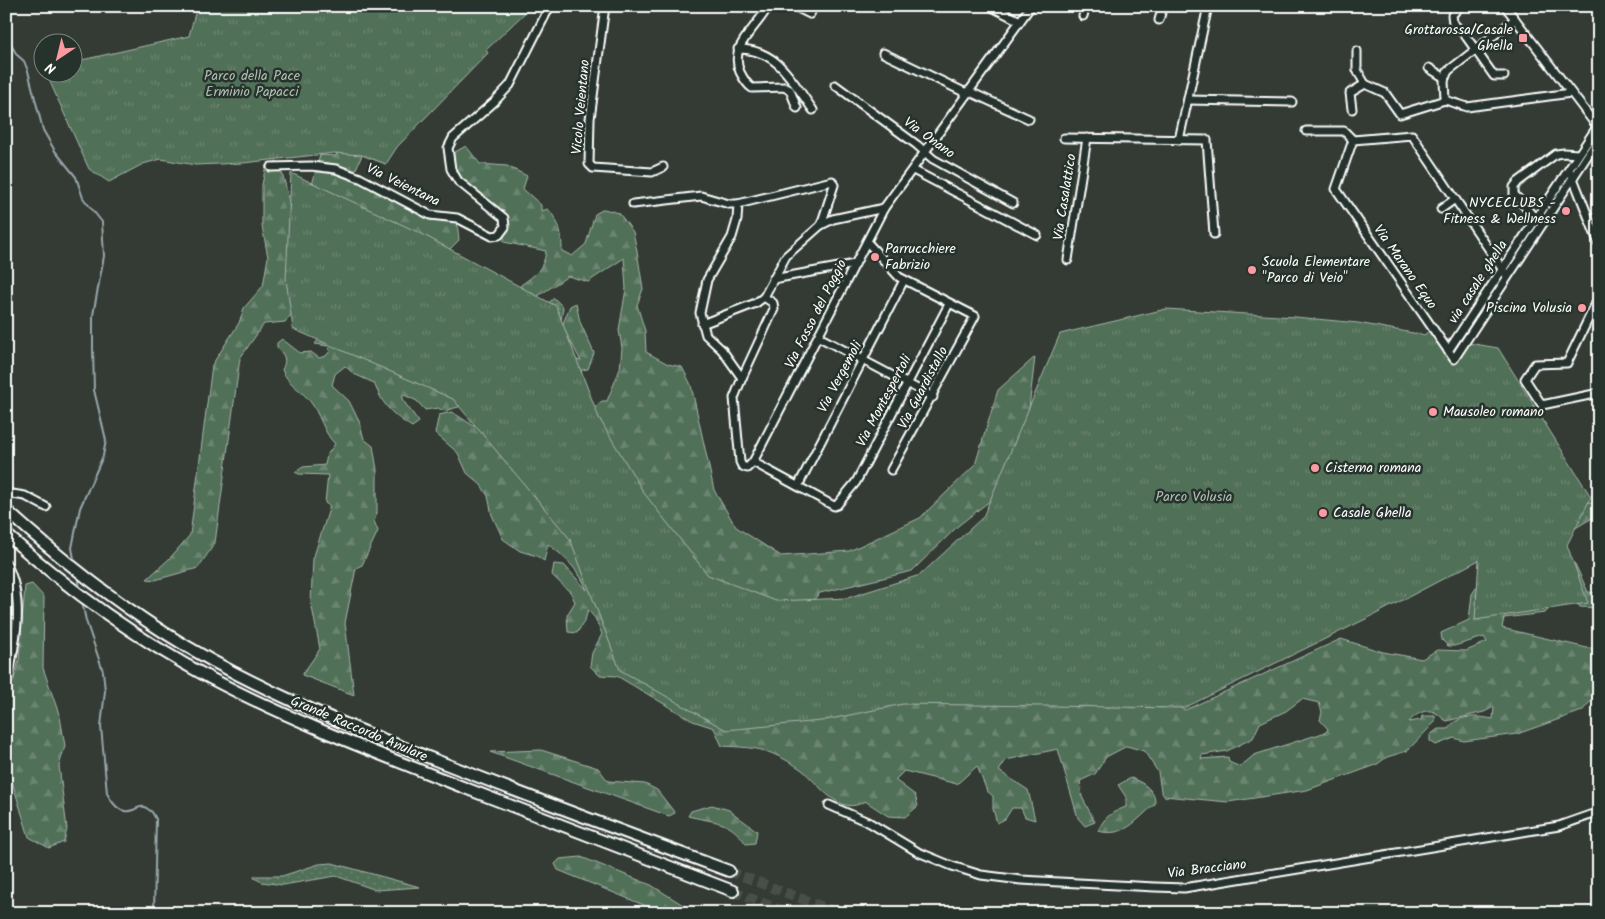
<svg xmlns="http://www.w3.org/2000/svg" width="1605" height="919" font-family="Kalam,sans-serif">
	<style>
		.grass { fill: url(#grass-dots); stroke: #a8b7ac }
		.forest { fill: url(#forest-firs); stroke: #a8b7ac; fill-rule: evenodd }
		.park { fill: url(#park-tufts); stroke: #a8b7ac }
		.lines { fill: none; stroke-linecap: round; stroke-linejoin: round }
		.stream { stroke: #99a7ac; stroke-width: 2 }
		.highway-tunnel { stroke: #474f48; stroke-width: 10; stroke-dasharray: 10 5; stroke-linecap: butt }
		.minor-casing { stroke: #fff; stroke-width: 11 }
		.highway-casing { stroke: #fff; stroke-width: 14 }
		.minor { stroke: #26332d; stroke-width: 7 }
		.highway { stroke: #26332d; stroke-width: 10 }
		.poi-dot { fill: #ff9aa2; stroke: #26332d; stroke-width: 2 }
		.labels { text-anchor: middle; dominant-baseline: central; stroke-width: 5; stroke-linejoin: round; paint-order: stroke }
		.poi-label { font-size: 14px; fill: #fff; stroke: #26332d; text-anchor: start }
		.park-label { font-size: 14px; fill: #b1beb4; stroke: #26332d }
		.street-label { font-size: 14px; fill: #fff; stroke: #26332d }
	</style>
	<defs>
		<pattern id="grass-dots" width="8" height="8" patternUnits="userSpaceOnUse" patternTransform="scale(1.25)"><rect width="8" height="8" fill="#516f58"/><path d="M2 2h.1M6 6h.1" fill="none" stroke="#6b8571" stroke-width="1.8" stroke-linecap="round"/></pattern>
		<pattern id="forest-firs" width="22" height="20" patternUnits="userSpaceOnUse" patternTransform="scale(1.25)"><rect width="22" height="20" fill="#516f58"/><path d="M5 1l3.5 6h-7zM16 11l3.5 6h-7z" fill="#6b8571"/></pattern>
		<pattern id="park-tufts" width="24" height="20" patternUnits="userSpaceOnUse" patternTransform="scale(1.25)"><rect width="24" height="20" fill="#516f58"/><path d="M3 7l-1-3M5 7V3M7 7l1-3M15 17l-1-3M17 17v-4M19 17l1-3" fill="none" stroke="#6b8571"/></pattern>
	</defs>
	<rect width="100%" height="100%" fill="#333b34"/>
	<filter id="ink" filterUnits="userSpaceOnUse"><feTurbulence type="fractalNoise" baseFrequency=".02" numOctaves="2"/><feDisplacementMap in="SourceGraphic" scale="10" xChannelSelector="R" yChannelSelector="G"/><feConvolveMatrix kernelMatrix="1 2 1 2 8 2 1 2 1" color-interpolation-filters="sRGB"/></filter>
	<g filter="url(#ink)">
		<path class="grass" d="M332 863 420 887 376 890 336 876 283 885 262 882 254 878V876H282L319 864Z"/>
		<g class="forest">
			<path d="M340 137 386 164 362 155 352 178 385 192 419 214 440 212 457 221 459 240 444 255 312 185 320 155 336 156Z"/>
			<path d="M466 146 480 164 507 166 527 176 523 189 541 205V211L548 209C560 223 562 233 562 251L572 256 586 244 595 214 604 209 619 213 633 232 637 251 643 289 637 305 645 331 646 352 668 364 682 367 691 385 714 490 736 527 781 556 849 551 920 518 975 465 998 390 1035 357 1027 425 1005 489 959 525 912 571 820 593 807 607 711 601 590 411 602 401H607L620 369 622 348 619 330 626 289 624 258 588 282 568 276 532 300 518 295 521 285C535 275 544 269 546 251L504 242V220L460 182 446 157Z"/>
			<path d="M277 161C296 199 292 267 295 310L285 322 264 324 240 358 215 543 198 568 155 580 147 579 170 558 190 535 212 365 239 323 244 308 263 286 268 257 262 226V185L266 165Z"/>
			<path d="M554 298 563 307 561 321 566 357 581 361 562 326 570 306 576 303 580 322 594 353 588 369 582 370 579 386 542 309Z"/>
			<path d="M282 339 300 353 311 352 319 358 326 356 330 351 328 346 315 344 319 339 402 358 462 406 444 411 438 408 425 410 417 401 404 395 402 399 419 422 412 427C391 414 383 405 374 383L354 374 345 366 335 374 332 385 349 401 359 421 364 439 373 446 377 470V513L374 521 378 531 362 565 356 568 345 623 354 695 302 675 320 649 311 602 313 559 330 506 325 503 328 475 299 474 295 472 303 467 325 465 327 455 335 444C323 432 320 413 309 400 298 387 290 386 282 370 287 360 285 355 277 348V343Z"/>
			<path d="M452 412 477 428 627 574 1144 690 1185 710 1341 639 1383 652 1422 659 1437 650 1466 651 1487 642 1484 637 1454 646H1448L1442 640 1441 633 1469 620 1472 594 1478 585 1578 500 1599 504V514L1562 536 1565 558 1575 564 1588 592 1599 593V608L1580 607 1572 596 1559 598 1545 613 1504 618 1502 628 1587 648H1599V695L1597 694 1582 711 1517 734 1464 741 1454 738 1436 745 1430 741V735L1438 729H1448C1458 714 1477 716 1493 719L1494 707 1484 712 1447 721C1442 719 1440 715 1436 713 1427 707 1414 715 1409 722L1421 720 1422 716H1435V722L1407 751 1387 757 1376 765 1307 790 1228 802 1164 796 1161 791 1158 772 1144 751 1127 746 1106 757 1095 774 1080 781 1082 797 1095 822 1085 826 1078 818 1058 749 1006 760 999 771 1028 790 1035 820 1025 817 1021 808H1012L1005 819 997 823 993 809V796L987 791 977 766 957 784 904 771 895 780 915 795 918 806 905 817 888 816 865 801C840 818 819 784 802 770 794 764 781 757 771 753 756 747 738 747 722 746L714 728 693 721 617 676 599 675 590 666 592 653 602 634 595 618 588 610 585 620 577 633 568 632 567 615 575 602 571 593 552 575 554 564 564 565 587 590C580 571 564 556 548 544L544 561 537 556 520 551 503 539 492 515 488 496 481 485 467 473 458 453 435 433 439 415ZM1302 699 1319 703 1322 712 1320 720 1328 729 1326 732 1254 755 1240 767 1229 762 1228 757 1201 759 1202 755 1227 751 1253 738 1260 723 1286 711Z"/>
			<path d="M6 578 14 604 6 657Z"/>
			<path d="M32 584 44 597 43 668 60 717 65 746 59 766 67 829 64 842 49 848 29 837 6 762V709L19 660 25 586Z"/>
			<path d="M541 750 598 768 608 781 645 784 657 790 675 813 669 816 490 752Z"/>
			<path d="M1131 778C1142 782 1156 790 1155 804 1136 820 1125 838 1098 831 1104 817 1112 812 1126 807V797L1118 785Z"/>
			<path d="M712 805 729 810 757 831 755 843 746 844C729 819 715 823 688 816L691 811Z"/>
			<path d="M581 857 651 885 696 913H658L656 910 558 870 555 864 560 859Z"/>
		</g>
		<g class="park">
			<path d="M197 6H532L486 50 488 53 397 147 386 164 362 155 334 153 243 163 195 165 161 159 143 164 109 182 89 169 46 73 72 72 73 62 189 36Z"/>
			<path d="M291 173 420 233 556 306 599 418 644 493 708 575 776 601 847 598 920 575 983 517 1060 334 1166 309 1295 317 1358 323 1424 335 1433 328 1439 338 1498 348 1591 497 1567 545 1588 603 1475 620 1479 560 1376 614 1184 708 903 704 821 721 726 730 620 670 570 539 453 399 293 329 286 279Z"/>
		</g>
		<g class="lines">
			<g class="stream">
				<path d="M6 36 17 55 24 61 28 71 43 130 55 151 76 177 83 198 102 222 104 256 93 315V348L94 390 106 440 103 456 80 508 72 548 75 564"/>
				<path d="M78 576 80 589"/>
				<path d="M82 601 86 621 103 671 105 691 101 726 107 793C112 803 121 815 133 810 138 808 139 806 145 807L152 812 156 819 154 913"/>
			</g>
			<g class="highway-tunnel">
				<path d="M729 871 839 913"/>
				<path d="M733 891 788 913"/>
			</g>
			<g class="minor-casing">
				<g id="minor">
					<path d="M605 6 590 119 589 164 593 168 652 172 663 167"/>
					<path d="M768 6C758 28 728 45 740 72 743 78 746 84 752 88L784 87 790 90 797 108"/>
					<path d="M794 6 810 14 814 6"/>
					<path d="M990 6 1020 21"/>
					<path d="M1460 6 1452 15 1453 23 1465 35 1494 76H1504"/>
					<path d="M1505 6 1599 129"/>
					<path d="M1083 16 1086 6"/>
					<path d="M1159 20 1163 6"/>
					<path d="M738 49C778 49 792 81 813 110"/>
					<path d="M1357 51V70L1365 84"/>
					<path d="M883 53 966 93"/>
					<path d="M1429 68 1445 78"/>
					<path d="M835 85 917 145 933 159 1013 203"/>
					<path d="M968 91 1029 119"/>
					<path d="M1188 100 1292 102"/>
					<path d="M1445 100 1444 80 1448 71 1515 19"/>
					<path d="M1352 109 1350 93 1365 84 1385 93 1400 114 1445 100 1467 107 1571 93"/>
					<path d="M1306 131H1344L1353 140"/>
					<path d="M1064 138 1207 140 1214 234"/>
					<path d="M1179 140 1208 6"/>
					<path d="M271 167 311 166 336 169 360 178 430 215 457 218 492 236 499 235 505 227 504 218 458 181 451 169 448 148 453 138 494 102 510 85 550 6"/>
					<path d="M913 170 1037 235"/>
					<path d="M1571 173 1599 244"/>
					<path d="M633 204 701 196 729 204H738L832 181 834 185 821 225"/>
					<path d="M738 204 737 220 732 237 707 280 700 313 706 335 722 350 742 378 734 398 740 462 742 466 747 468 753 462 884 208 1031 6"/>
					<path d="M1441 209 1455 199"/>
					<path d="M1535 218 1514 194V187L1518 182 1556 154 1564 153 1578 154"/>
					<path d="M867 242 899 277 975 316 891 470"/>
					<path d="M1068 260 1087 138"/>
					<path d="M1507 276 1412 135 1353 140 1336 189 1454 359 1599 138"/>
					<path d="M773 279 855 264"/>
					<path d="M1599 297 1567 363 1535 364 1525 379 1542 405 1599 393"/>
					<path d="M702 324 756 303 764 297"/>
					<path d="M819 337 933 397"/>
					<path d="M1448 351 1597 127"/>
					<path d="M742 378 774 309 773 303 764 297 786 256 821 225 833 219 884 208"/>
					<path d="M753 462 834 506 837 505 856 482 949 304"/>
					<path d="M798 486 904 280"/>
					<path d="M6 493 25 496 46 507"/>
					<path d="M6 563C27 602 14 647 6 689"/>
					<path d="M829 805 870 823 918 852 952 866 981 875 1021 880 1155 887 1184 888 1220 882 1559 826 1599 812"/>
				</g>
			</g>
			<g class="highway-casing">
				<g id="highway">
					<path d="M6 510C56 555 108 597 165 633 250 687 345 725 438 761 535 799 632 835 729 871"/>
					<path d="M6 534C68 589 137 639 210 678 292 721 379 754 465 788 554 822 644 857 733 891"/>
				</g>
			</g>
			<use href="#minor" class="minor"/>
			<use href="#highway" class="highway"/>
		</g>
	</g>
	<g class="poi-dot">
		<rect x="1518" y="33" width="10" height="10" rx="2.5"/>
		<circle cx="1566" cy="211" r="5"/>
		<circle cx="875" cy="257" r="5"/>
		<circle cx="1252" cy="270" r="5"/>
		<circle cx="1582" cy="308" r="5"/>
		<circle cx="1433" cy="412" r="5"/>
		<circle cx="1315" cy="468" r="5"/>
		<circle cx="1323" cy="513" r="5"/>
	</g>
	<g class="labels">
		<g class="poi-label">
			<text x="1513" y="30" text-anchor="end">Grottarossa/Casale<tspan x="1513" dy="16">Ghella</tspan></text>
			<text x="1556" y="203" text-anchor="end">NYCECLUBS -<tspan x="1556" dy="16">Fitness &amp; Wellness</tspan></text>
			<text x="885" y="249">Parrucchiere<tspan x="885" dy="16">Fabrizio</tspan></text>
			<text x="1262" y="262">Scuola Elementare<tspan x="1262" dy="16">"Parco di Veio"</tspan></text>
			<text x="1572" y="308" text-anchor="end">Piscina Volusia</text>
			<text x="1443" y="412">Mausoleo romano</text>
			<text x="1325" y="468">Cisterna romana</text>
			<text x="1333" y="513">Casale Ghella</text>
		</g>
		<g class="park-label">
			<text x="252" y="76">Parco della Pace<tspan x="252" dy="16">Erminio Papacci</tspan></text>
			<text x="1194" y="497">Parco Volusia</text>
		</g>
		<g class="street-label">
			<text transform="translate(581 107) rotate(-85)">Vicolo Veientano</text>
			<text transform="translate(929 138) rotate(36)">Via Onano</text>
			<text transform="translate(403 185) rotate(26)">Via Veientana</text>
			<text transform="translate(1065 197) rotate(-81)">Via Casalattico</text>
			<text transform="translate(1405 267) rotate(55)">Via Marano Equo</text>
			<text transform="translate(1478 282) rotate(-57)">via casale ghella</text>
			<text transform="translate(816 314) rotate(-63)">Via Fosso del Poggio</text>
			<text transform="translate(840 377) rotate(-62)">Via Vergemoli</text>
			<text transform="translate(923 388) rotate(-62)">Via Guardistallo</text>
			<text transform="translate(884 401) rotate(-62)">Via Montespertoli</text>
			<text transform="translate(359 729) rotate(23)">Grande Raccordo Anulare</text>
			<text transform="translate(1207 869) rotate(-7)">Via Bracciano</text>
		</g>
	</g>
	<rect width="1605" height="919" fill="none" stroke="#26332d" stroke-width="25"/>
	<rect x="12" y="12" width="1580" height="894" fill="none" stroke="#fff" stroke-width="2" filter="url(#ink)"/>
	<g transform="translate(58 58) rotate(215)"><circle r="24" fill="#26332d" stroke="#7d8581"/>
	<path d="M0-4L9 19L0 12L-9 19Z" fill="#ff9aa2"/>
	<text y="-8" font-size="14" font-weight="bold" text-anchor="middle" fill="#ffffff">N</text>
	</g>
</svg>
